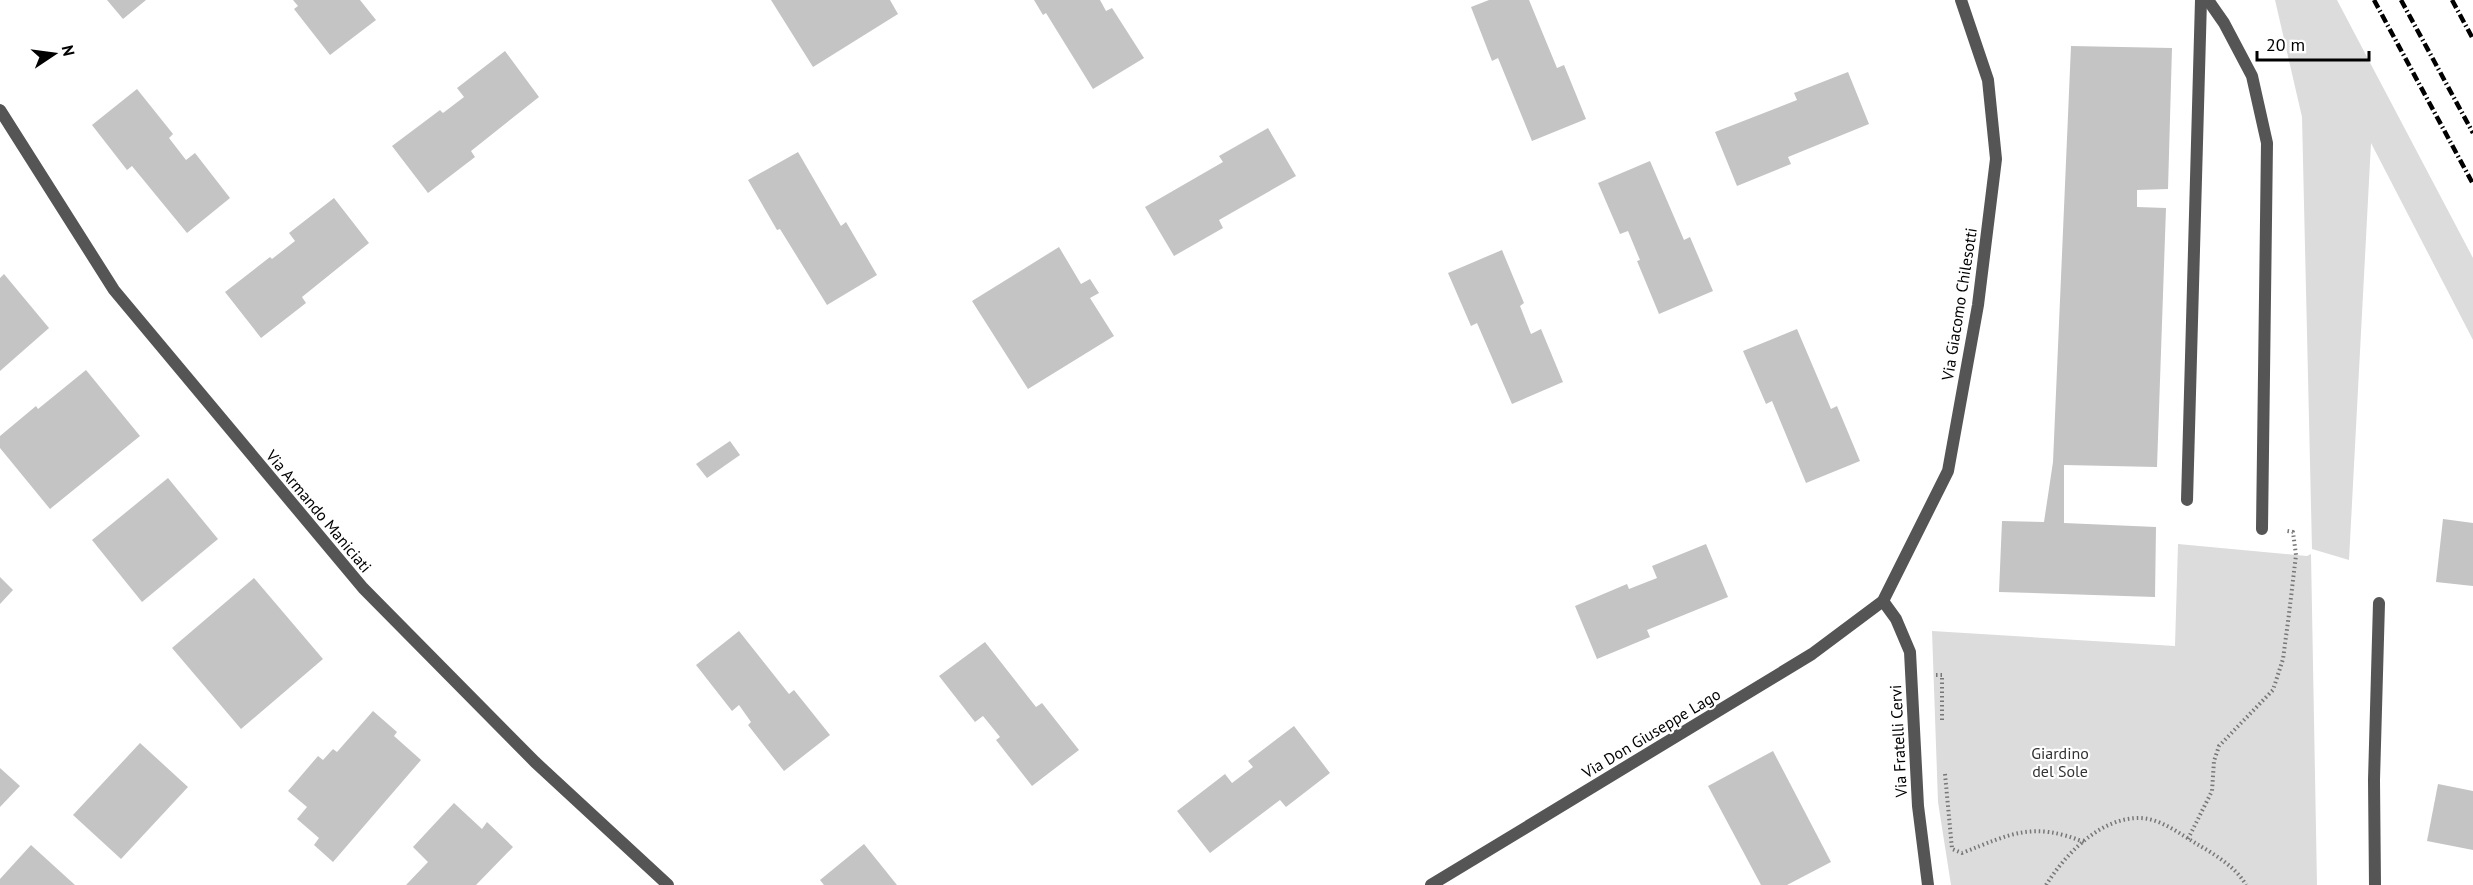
<svg xmlns="http://www.w3.org/2000/svg" width="2473" height="885" font-family="'PT Sans',sans-serif">
	<style>
		.green { fill: #dcdcdc }
		.building { fill: #c4c4c4 }
		.lines { fill: none; stroke-linecap: round; stroke-linejoin: round }
		.path { stroke: #777; stroke-width: 4; stroke-dasharray: 1.5 3; stroke-linecap: butt }
		.lane { stroke: #555; stroke-width: 12 }
		.street { stroke: #555; stroke-width: 12 }
		.rail { stroke: #000; stroke-width: 4.5; stroke-dasharray: 9 3 1.5 3; stroke-linecap: butt }
		.labels { text-anchor: middle; dominant-baseline: central; stroke-width: 4.5; stroke-linejoin: round; paint-order: stroke }
		.street-label { font-size: 16px; fill: #000; stroke: #fff }
		.park-label { font-size: 16px; fill: #333; stroke: #fff }
	</style>
	<rect width="100%" height="100%" fill="#fff"/>
	<g class="green">
		<path d="M2275 0H2337L2473 258V340L2371 143 2349 560 2312 549 2302 117Z"/>
		<path d="M2178 544 2307 556 2311 554 2317 885H1951L1938 802 1932 631 2175 646Z"/>
	</g>
	<g class="building">
		<path d="M107 0H146L123 19Z"/>
		<path d="M293 0H360L376 20 330 55 294 9 298 6Z"/>
		<path d="M771 0H890L898 14 813 67Z"/>
		<path d="M1034 0H1100L1106 11 1112 8 1144 58 1093 89 1046 13 1043 15Z"/>
		<path d="M1489 0H1529L1557 68 1564 65 1586 119 1532 141 1498 58 1492 61 1471 7Z"/>
		<path d="M2071 46 2172 48 2168 189 2137 190V207L2166 208 2157 467 2064 465V523L2156 527 2155 597 1999 592 2002 521 2044 522 2053 462Z"/>
		<path d="M505 51 539 97 471 151 475 157 428 193 392 146 440 110 443 113 464 97 457 88Z"/>
		<path d="M1848 72 1869 124 1788 157 1791 164 1737 186 1715 132 1797 100 1794 93Z"/>
		<path d="M137 89 173 134 169 138 186 160 195 153 230 198 187 233 132 166 127 170 92 125Z"/>
		<path d="M1268 128 1296 176 1219 220 1223 228 1174 256 1145 207 1223 162 1219 156Z"/>
		<path d="M798 152 841 226 846 222 877 275 827 305 780 229 777 230 748 180Z"/>
		<path d="M1650 161 1684 240 1690 237 1713 291 1659 314 1637 261 1640 260 1628 231 1620 234 1598 183Z"/>
		<path d="M334 198 369 243 302 297 306 303 261 338 225 292 270 257 272 259 295 241 289 233Z"/>
		<path d="M1059 247 1081 284 1090 279 1099 293 1090 298 1114 336 1028 389 972 301Z"/>
		<path d="M1502 250 1524 303 1520 306 1531 334 1541 329 1563 382 1512 404 1477 323 1471 326 1448 273Z"/>
		<path d="M4 274 49 328 0 371V278Z"/>
		<path d="M1797 329 1831 409 1837 406 1860 461 1806 483 1772 401 1766 404 1743 351Z"/>
		<path d="M86 370 140 436 50 509 0 448V436L36 406 38 409Z"/>
		<path d="M730 441 740 455 707 478 696 464Z"/>
		<path d="M168 478 218 539 142 602 92 540Z"/>
		<path d="M2443 519 2473 523V586L2436 582Z"/>
		<path d="M1706 544 1728 597 1647 630 1650 637 1597 659 1575 606 1627 584 1629 589 1657 578 1652 566Z"/>
		<path d="M0 577 13 590 0 604Z"/>
		<path d="M254 578 323 659 241 729 172 648Z"/>
		<path d="M739 631 789 694 794 690 830 735 784 771 748 725 751 722 739 705 732 711 696 665Z"/>
		<path d="M985 642 1036 707 1042 703 1079 750 1032 786 996 740 1000 737 983 716 975 722 939 676Z"/>
		<path d="M373 711 397 732 394 736 421 760 333 862 314 845 319 838 297 819 307 807 288 791 318 756 323 760 333 749 337 752Z"/>
		<path d="M1294 726 1330 773 1286 807 1280 800 1210 853 1177 811 1225 774 1232 783 1253 767 1248 761Z"/>
		<path d="M140 743 188 787 121 859 73 815Z"/>
		<path d="M1773 751 1831 862 1787 885H1761L1708 786Z"/>
		<path d="M0 768 20 786 0 807Z"/>
		<path d="M2438 784 2473 791V850L2427 841Z"/>
		<path d="M454 803 482 829 487 822 513 847 476 885H406L428 862 413 847Z"/>
		<path d="M864 844 897 885H824L820 880Z"/>
		<path d="M31 845 75 885H0V879Z"/>
	</g>
	<g class="lines">
		<g class="path">
			<path d="M1936 675H1942V722"/>
			<path d="M1945 774 1952 849 1962 853C2011 834 2032 821 2084 842"/>
			<path d="M2188 839 2212 791 2214 761 2219 746 2273 690 2283 659 2289 614 2296 555 2293 532 2287 531"/>
			<path d="M2046 885C2065 855 2099 818 2139 818 2160 818 2180 834 2197 844 2214 854 2236 867 2246 885"/>
		</g>
		<g class="lane">
			<path d="M2208 0 2224 23 2252 76 2267 143 2262 529"/>
			<path d="M2187 500 2201 0"/>
			<path d="M2375 885 2374 780 2379 603"/>
		</g>
		<g class="street">
			<path d="M0 110 114 290 363 588 535 762 668 885"/>
			<path d="M1883 601 1896 619 1910 652 1918 806 1928 885"/>
			<path d="M1431 885 1812 654 1883 601 1948 471 1978 305 1996 159 1988 80 1961 0"/>
		</g>
		<g class="rail">
			<path d="M2374 0 2473 184"/>
			<path d="M2401 0 2473 133"/>
			<path d="M2452 0 2473 39"/>
		</g>
	</g>
	<g class="labels">
		<g class="street-label">
			<text transform="translate(1959 304) rotate(-81)">Via Giacomo Chilesotti</text>
			<text transform="translate(319 511) rotate(50)">Via Armando Maniciati</text>
			<text transform="translate(1651 733) rotate(-31)">Via Don Giuseppe Lago</text>
			<text transform="translate(1898 741) rotate(-93)">Via Fratelli Cervi</text>
		</g>
		<g class="park-label">
			<text x="2060" y="753">Giardino<tspan x="2060" dy="18">del Sole</tspan></text>
		</g>
	</g>
	<g transform="translate(54 54) rotate(77)" stroke="#ffffff" stroke-width="4.5" paint-order="stroke">
	<path d="M0-4.5L10 22L0 15L-10 22Z" fill="#000000"/>
	<text y="-9" font-size="16" font-weight="bold" text-anchor="middle" fill="#000000">N</text>
	</g>
	<path d="M2257 51v9h112v-9" fill="none" stroke="#000000" stroke-width="3"/>
	<text x="2266" y="51" font-size="18" fill="#000000" stroke="#ffffff" stroke-width="4.5" paint-order="stroke">20 m</text>
</svg>
